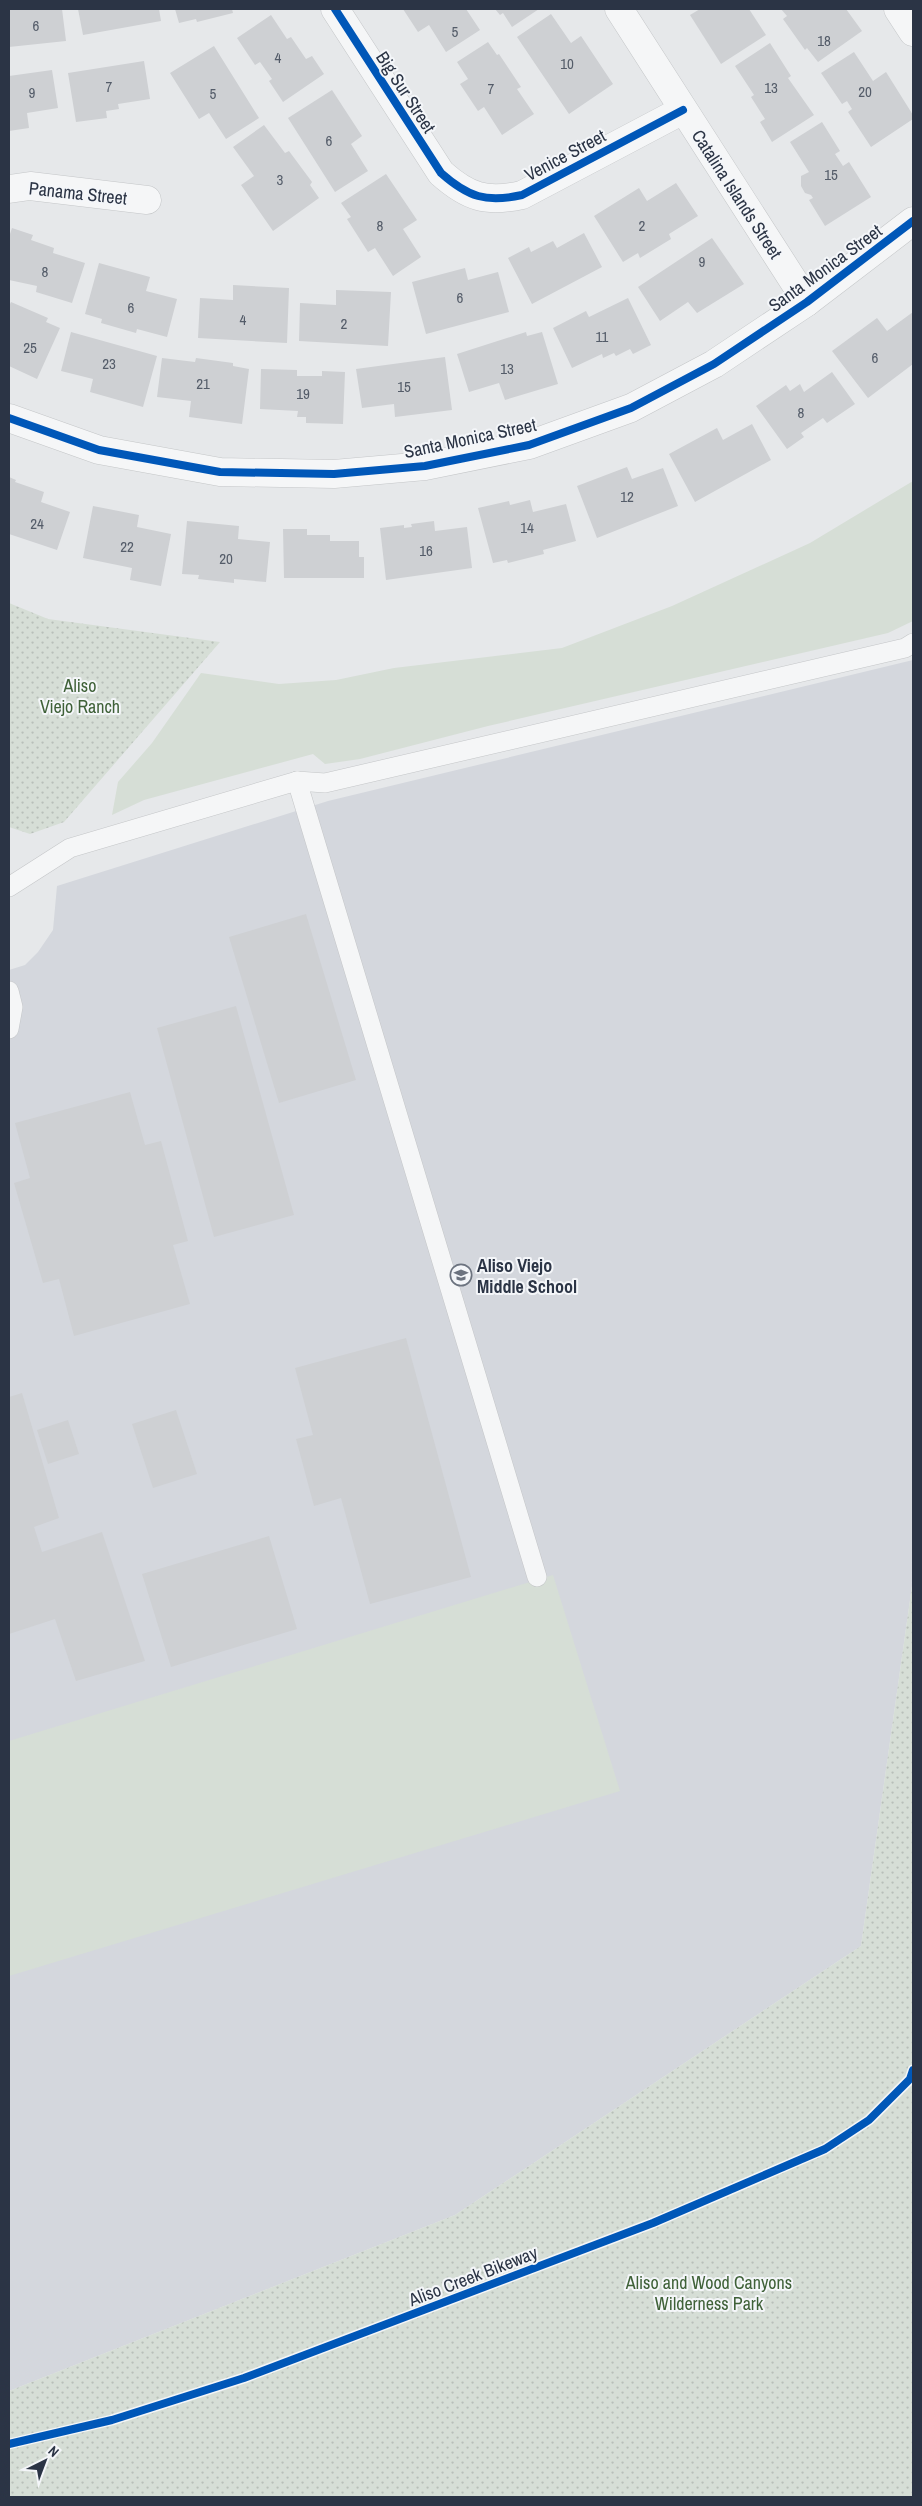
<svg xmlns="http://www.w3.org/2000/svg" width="922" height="2506" font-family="'Archivo Narrow',sans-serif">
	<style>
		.built { fill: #d4d7dd }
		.green { fill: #d6ded6 }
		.park { fill: url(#park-dots) }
		.building { fill: #ced0d3 }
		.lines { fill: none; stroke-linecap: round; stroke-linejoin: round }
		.service-casing { stroke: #c4c6c8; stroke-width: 20 }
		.minor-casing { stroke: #c4c6c8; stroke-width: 29 }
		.service { stroke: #f5f6f7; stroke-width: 19 }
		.minor { stroke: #f5f6f7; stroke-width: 28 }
		.cycleway-casing { stroke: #f4f6f9; stroke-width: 11 }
		.cycleway { stroke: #0057b8; stroke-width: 8 }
		.labels { text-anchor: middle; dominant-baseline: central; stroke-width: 4; stroke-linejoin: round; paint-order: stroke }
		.number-label { font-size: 15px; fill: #545c69 }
		.street-label { font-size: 18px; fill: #2b3445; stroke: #f4f6f9 }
		.park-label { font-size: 18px; fill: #3f6138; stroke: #f4f6f9 }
		.poi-label { font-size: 18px; font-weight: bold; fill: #2b3445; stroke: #f4f6f9; text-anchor: start }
	</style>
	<defs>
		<pattern id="park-dots" width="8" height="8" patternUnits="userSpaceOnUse" patternTransform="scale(1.25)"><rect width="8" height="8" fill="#d6ded6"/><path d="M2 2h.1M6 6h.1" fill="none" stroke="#b8bfb9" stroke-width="1.8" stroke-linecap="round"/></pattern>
	</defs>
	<rect width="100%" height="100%" fill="#e6e8ea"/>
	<path class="built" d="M913 660V1579L861 1946 455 2215 9 2391V970L25 965 38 952 53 930 57 886 328 801Z"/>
	<g class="green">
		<path d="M913 481V621L888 633 488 726 360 759 325 764 313 754 144 800 112 815 118 782 152 743 201 673 279 684 336 680 394 668 562 648 672 606 810 543Z"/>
		<path d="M553 1575 620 1791 9 1976V1741Z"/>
	</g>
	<g class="park">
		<path d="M9 603 48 619 220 642 64 822 30 834 9 827Z"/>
		<path d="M913 1579V2497H9V2391L455 2215 861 1946Z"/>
	</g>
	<g class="building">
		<path d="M9 9H62L66 41 9 47Z"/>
		<path d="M78 9H159L161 21 83 35Z"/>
		<path d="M175 9H232L233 13 197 22 196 19 179 23Z"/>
		<path d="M403 9H466L480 30 446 52 429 25 418 32Z"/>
		<path d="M495 9H539L512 27 503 13 500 15Z"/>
		<path d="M700 9H749L766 35 721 64 690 15Z"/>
		<path d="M781 9H846L862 31 818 62 807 48 805 50 783 19 787 16Z"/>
		<path d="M551 14 571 43 581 36 613 84 569 114 517 37Z"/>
		<path d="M271 15 287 39 291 37 306 59 312 56 324 74 283 102 269 81 272 79 260 62 255 65 237 38Z"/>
		<path d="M488 42 497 55 499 54 521 87 517 89 534 114 502 135 484 107 478 111 460 84 468 79 457 62Z"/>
		<path d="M770 43 791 76 788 78 814 115 772 142 760 122 765 119 751 97 754 95 735 66Z"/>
		<path d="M214 46 259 118 226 139 209 113 199 119 170 73Z"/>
		<path d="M854 52 873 81 886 72 913 115V119L871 147 848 112 852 109 847 101 842 104 821 73Z"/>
		<path d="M144 61 150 99 118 104 119 109 106 111 107 118 76 122 68 73Z"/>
		<path d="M52 70 58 108 27 113 29 128 9 131V76Z"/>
		<path d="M332 90 362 136 351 144 368 171 335 192 288 118Z"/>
		<path d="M822 122 840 151 835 154 843 166 849 162 871 197 825 226 809 200 813 198 811 195 805 193 801 186V176L809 172 790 142Z"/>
		<path d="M264 125 285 153 289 151 312 182 310 185 319 198 273 231 241 185 254 176 233 147Z"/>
		<path d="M386 174 417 220 403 229 421 257 393 276 375 248 368 252 347 219 351 217 341 203Z"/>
		<path d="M676 183 698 216 669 234 671 239 640 258 638 253 623 262 594 216 639 188 647 201Z"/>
		<path d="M12 228 33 235 31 240 54 248 53 253 85 263 72 303 36 292 37 286 9 280V237Z"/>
		<path d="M584 233 602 267 532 304 508 258 529 247 531 252 553 241 557 248Z"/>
		<path d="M712 238 744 284 697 313 688 302 660 321 638 287Z"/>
		<path d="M99 263 150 277 146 291 177 299 167 337 137 329 136 333 101 323 102 319 85 314Z"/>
		<path d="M465 268 468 280 498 272 509 312 426 334 412 282Z"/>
		<path d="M233 285 289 288 287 343 198 338 200 298 233 300Z"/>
		<path d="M336 290 391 292 388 346 299 341 300 303 336 305Z"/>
		<path d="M628 298 651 345 633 354 630 349 616 356 614 353 603 358 602 354 572 368 553 328 586 311 589 317Z"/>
		<path d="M11 302 48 318 46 322 60 328 37 379 9 366V306Z"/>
		<path d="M913 312V364L868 398 832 351 877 318 887 331Z"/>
		<path d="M71 332 157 356 143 407 90 392 93 379 61 371Z"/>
		<path d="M526 332 527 336 542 332 558 384 505 400 499 383 469 392 457 354Z"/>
		<path d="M445 357 452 410 395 417 394 404 362 408 356 369Z"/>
		<path d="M162 358 195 362 196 358 233 363V366L249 369 242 424 189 417 191 401 157 397Z"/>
		<path d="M261 369 297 370V376H322V371L345 372 343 424 306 423V417H297L298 411 260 409Z"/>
		<path d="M832 372 855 404 827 423 823 418 801 433 804 437 787 449 756 406 786 385 790 391 800 384 804 392Z"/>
		<path d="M752 424 771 460 695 502 669 454 717 428 723 440Z"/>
		<path d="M627 467 632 479 663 468 678 506 597 538 577 486Z"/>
		<path d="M9 477 16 480 15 482 44 492 41 502 70 512 57 550 9 534Z"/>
		<path d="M530 500 533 512 566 504 576 541 543 550 544 554 508 563 507 560 493 563 478 508 509 501 510 505Z"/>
		<path d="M93 506 139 515 137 527 171 534 161 586 130 580 132 568 83 558Z"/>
		<path d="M187 521 239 526 238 539 270 542 266 582 234 579V583L198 579 199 575 182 574Z"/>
		<path d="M434 521 435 531 467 527 472 568 386 580 380 528 404 525V528L412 527 411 524Z"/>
		<path d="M283 529H307V535H330V541H359V557H364V578H284Z"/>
		<path d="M306 914 356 1080 279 1103 229 937Z"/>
		<path d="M236 1006 294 1215 214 1237 157 1028Z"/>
		<path d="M130 1092 145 1145 161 1141 188 1241 173 1245 190 1304 74 1336 59 1279 43 1283 14 1183 30 1178 15 1123Z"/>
		<path d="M406 1338 471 1577 370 1604 341 1498 314 1506 296 1439 313 1435 295 1368Z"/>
		<path d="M22 1393 59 1518 34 1527 42 1552 102 1532 145 1661 76 1681 55 1619 9 1634V1397Z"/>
		<path d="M176 1410 197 1474 153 1488 132 1424Z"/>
		<path d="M68 1420 79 1454 48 1464 37 1430Z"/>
		<path d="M269 1536 297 1629 171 1667 142 1574Z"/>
	</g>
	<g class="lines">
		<g class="service-casing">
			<g id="service">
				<path d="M297 781 325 783 905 648 913 643"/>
				<path d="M9 887 70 848 297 781 537 1577"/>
				<path d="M9 991 13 1007 9 1029"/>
			</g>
		</g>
		<g class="minor-casing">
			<g id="minor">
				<path d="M335 9 441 173C468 197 486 203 522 195L683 110"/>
				<path d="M619 9 807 302"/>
				<path d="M898 9 913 32"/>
				<path d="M9 189 30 186 147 200"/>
				<path d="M9 418 99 450 220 472 334 474 425 466 529 445 631 408 714 364 807 302 913 221"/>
			</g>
		</g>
		<use href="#service" class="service"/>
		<use href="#minor" class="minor"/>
		<g class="cycleway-casing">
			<g id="cycleway">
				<path d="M335 9 441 173C468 197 486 203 522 195L683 110"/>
				<path d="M9 418 99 450 220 472 334 474 425 466 529 445 631 408 714 364 807 302 913 221"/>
				<path d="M9 2444 112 2420 244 2378 653 2223 825 2149 869 2120 910 2079 913 2070"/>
			</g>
		</g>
		<use href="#cycleway" class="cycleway"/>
	</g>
	<defs>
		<g id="school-ring" transform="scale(1.125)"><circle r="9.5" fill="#f4f6f9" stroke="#6c737f" stroke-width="1.5"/><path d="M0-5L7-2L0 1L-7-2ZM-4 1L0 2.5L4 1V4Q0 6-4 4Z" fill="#6c737f"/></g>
	</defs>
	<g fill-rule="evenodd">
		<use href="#school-ring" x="461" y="1275"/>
	</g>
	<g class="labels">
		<g class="number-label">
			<text x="36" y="25">6</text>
			<text x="455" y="31">5</text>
			<text x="824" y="40">18</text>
			<text x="278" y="57">4</text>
			<text x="567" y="63">10</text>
			<text x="109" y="86">7</text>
			<text x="771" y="87">13</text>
			<text x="491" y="88">7</text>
			<text x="865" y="91">20</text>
			<text x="32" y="92">9</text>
			<text x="213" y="93">5</text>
			<text x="329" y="140">6</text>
			<text x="831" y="174">15</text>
			<text x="280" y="179">3</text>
			<text x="380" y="225">8</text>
			<text x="642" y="225">2</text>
			<text x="702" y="261">9</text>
			<text x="45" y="271">8</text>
			<text x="460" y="297">6</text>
			<text x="131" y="307">6</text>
			<text x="243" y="319">4</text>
			<text x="344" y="323">2</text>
			<text x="602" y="336">11</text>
			<text x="30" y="347">25</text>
			<text x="875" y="357">6</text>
			<text x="109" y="363">23</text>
			<text x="507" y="368">13</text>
			<text x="203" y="383">21</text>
			<text x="404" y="386">15</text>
			<text x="303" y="393">19</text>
			<text x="801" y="412">8</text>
			<text x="627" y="496">12</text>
			<text x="37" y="523">24</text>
			<text x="527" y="527">14</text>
			<text x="127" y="546">22</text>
			<text x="426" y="550">16</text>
			<text x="226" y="558">20</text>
		</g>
		<g class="street-label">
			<text transform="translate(406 92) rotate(57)">Big Sur Street</text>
			<text transform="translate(565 155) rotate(-28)">Venice Street</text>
			<text transform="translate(78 193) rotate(6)">Panama Street</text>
			<text transform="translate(737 194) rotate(57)">Catalina Islands Street</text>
			<text transform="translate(825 268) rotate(-36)">Santa Monica Street</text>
			<text transform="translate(470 438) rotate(-12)">Santa Monica Street</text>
			<text transform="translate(473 2276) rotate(-21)">Aliso Creek Bikeway</text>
		</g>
		<g class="park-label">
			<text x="80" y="685">Aliso<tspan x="80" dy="21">Viejo Ranch</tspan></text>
			<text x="709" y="2282">Aliso and Wood Canyons<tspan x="709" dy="21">Wilderness Park</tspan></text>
		</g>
		<g class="poi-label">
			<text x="477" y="1265">Aliso Viejo<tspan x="477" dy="21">Middle School</tspan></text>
		</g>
	</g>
	<rect width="922" height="2506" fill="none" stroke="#2b3445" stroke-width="20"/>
	<g transform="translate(45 2461) rotate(42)" stroke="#f4f6f9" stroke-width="4" paint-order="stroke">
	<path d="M0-4L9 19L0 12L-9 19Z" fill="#2b3445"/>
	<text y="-8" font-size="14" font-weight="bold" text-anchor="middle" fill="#2b3445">N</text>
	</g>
</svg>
